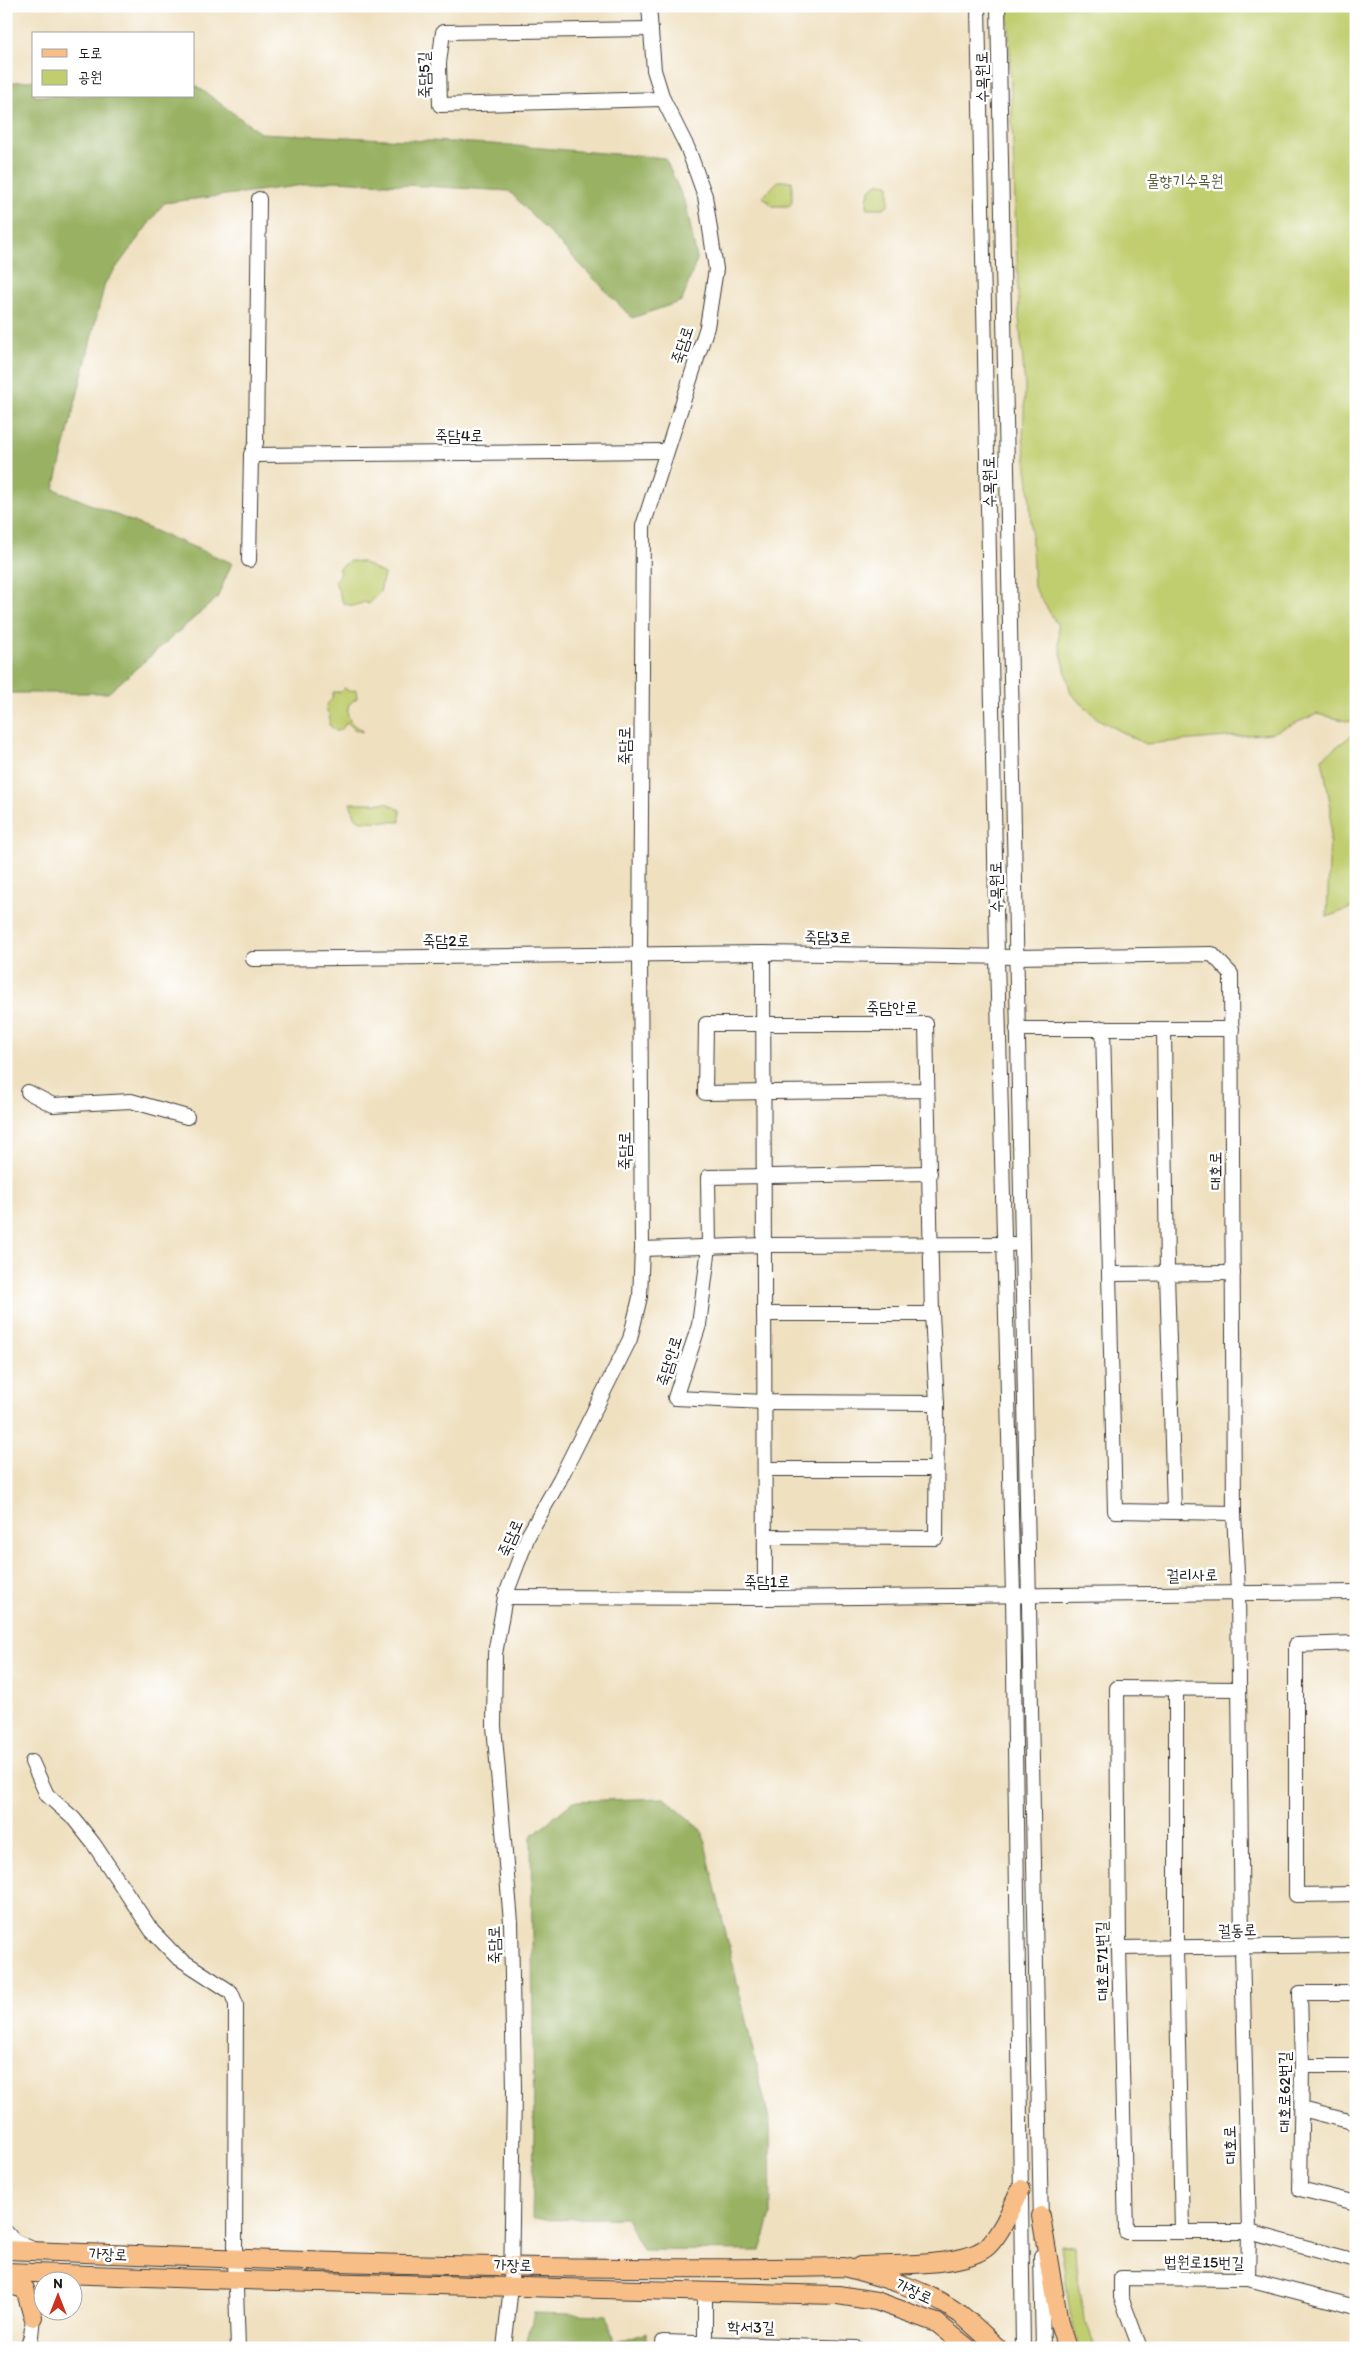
<svg xmlns="http://www.w3.org/2000/svg" width="1362" height="2354" font-family="Itim,'Poor Story',sans-serif">
	<style>
		.green { fill: #c1ce70; stroke: #6e7546 }
		.forest { fill: #98b162; stroke: #5a663f }
		.lines { fill: none; stroke-linecap: round; stroke-linejoin: round }
		.minor-casing { stroke: #3c3935; stroke-width: 16 }
		.major-casing { stroke: #3c3935; stroke-width: 20 }
		.minor { stroke: #fff; stroke-width: 14 }
		.major { stroke: #f7be88; stroke-width: 18 }
		.labels { text-anchor: middle; dominant-baseline: central; stroke-width: 5; stroke-linejoin: round; paint-order: stroke }
		.street-label { font-size: 16px; fill: #1c1c1c; stroke: #fff }
		.park-label { font-size: 16px; fill: #565a39; stroke: #fff }
	</style>
	<rect width="100%" height="100%" fill="#fff"/>
	<filter id="ink" filterUnits="userSpaceOnUse"><feTurbulence type="fractalNoise" baseFrequency=".02" numOctaves="2"/><feDisplacementMap in="SourceGraphic" scale="10" xChannelSelector="R" yChannelSelector="G"/><feConvolveMatrix kernelMatrix="1 2 1 2 8 2 1 2 1" color-interpolation-filters="sRGB"/></filter>
	<filter id="wash" filterUnits="userSpaceOnUse"><feTurbulence type="fractalNoise" baseFrequency=".0096" numOctaves="4" result="noise"/><feDisplacementMap in="SourceGraphic" scale="20" xChannelSelector="R" yChannelSelector="G"/><feGaussianBlur stdDeviation="1.12" result="paint"/><feColorMatrix in="noise" values="0 0 0 0 0 0 0 0 0 0 0 0 0 0 0 0 0 1.4 0 .05"/><feComposite in="paint" operator="in"/></filter>
	<g filter="url(#wash)">
		<rect width="100%" height="100%" fill="#efe0c0"/>
		<g class="green">
			<path d="M1008 6H1356V723L1317 714 1272 733 1145 744 1098 719 1071 694 1059 644 1058 626 1034 587 1029 484 1023 438 1025 387 1019 317Z"/>
			<path d="M778 181H792V202L789 206H773L763 197Z"/>
			<path d="M880 183 889 184V204L883 208H867C867 196 868 187 880 183Z"/>
			<path d="M350 561 362 562 384 574 380 592 368 604 365 602 353 606 343 603 335 581 340 573 338 569Z"/>
			<path d="M344 688 349 691 356 690 357 698 349 704C345 716 350 726 362 729V732L354 729 347 722 341 730 336 731 329 725 330 715 327 712 326 705 332 699 333 692H340Z"/>
			<path d="M1356 732V906L1327 917 1331 808 1322 758Z"/>
			<path d="M350 803H387L400 810V822L361 821 356 818Z"/>
			<path d="M1061 2245 1075 2246C1076 2280 1081 2316 1096 2348H1079L1070 2313Z"/>
		</g>
		<g class="forest">
			<path d="M34 80V96H194V84L260 133 492 144 665 158 686 205 697 259 682 301 632 318 509 191 335 181 164 203 105 283 54 489 232 563 217 598 108 693H7L6 83Z"/>
			<path d="M664 1798 702 1830 770 2125 771 2215 760 2251 642 2250 626 2218 532 2219 534 2134 531 1836 574 1801Z"/>
			<path d="M534 2313 607 2315 614 2343 646 2332V2348H525Z"/>
		</g>
	</g>
	<g filter="url(#ink)">
		<g class="lines">
			<g class="minor-casing">
				<g id="minor">
					<path d="M978 6 997 957 1013 1595 1023 2348"/>
					<path d="M998 6 1041 2225"/>
					<path d="M651 29 443 32 439 63 440 105 663 99"/>
					<path d="M251 455 666 451"/>
					<path d="M249 560 251 455 256 443 259 199"/>
					<path d="M763 953 765 1598"/>
					<path d="M253 959 763 953 1015 957 1212 954 1231 974 1234 1513 1238 1592 1242 1947 1249 2232 1356 2261"/>
					<path d="M1103 1028 1109 1274"/>
					<path d="M1017 1029H1232"/>
					<path d="M1164 1029 1167 1274 1174 1510"/>
					<path d="M28 1092 53 1105 131 1101 187 1117"/>
					<path d="M930 1173 708 1177 709 1247 699 1325 675 1398 765 1402 937 1403"/>
					<path d="M642 1249 764 1245 1013 1244"/>
					<path d="M1233 1273 1109 1274 1115 1511 1234 1513"/>
					<path d="M764 1314H932"/>
					<path d="M765 1469H936"/>
					<path d="M765 1537 936 1538 937 1403 932 1314 926 1024H706L705 1093 927 1090"/>
					<path d="M505 1597 765 1598 1356 1592"/>
					<path d="M1356 1643 1296 1645V1895L1356 1894"/>
					<path d="M1176 1688V1949L1182 2231"/>
					<path d="M1238 1689 1117 1688 1119 1948 1126 2232H1249L1248 2279"/>
					<path d="M32 1762 47 1795 74 1819 93 1843 152 1931 177 1957 231 1992 236 2004 235 2259 238 2348"/>
					<path d="M1119 1948 1356 1945"/>
					<path d="M1356 1993H1300L1302 2066 1300 2189 1356 2203"/>
					<path d="M1302 2066H1356"/>
					<path d="M1302 2109 1356 2123"/>
					<path d="M6 2232 14 2241 33 2249"/>
					<path d="M1041 2256 1043 2348"/>
					<path d="M27 2348 31 2336 33 2317"/>
					<path d="M504 2348 511 2287 514 2089 511 1922 494 1726 495 1654 505 1597 528 1536 560 1479 630 1339 640 1297 642 1249 640 955 643 526 707 327 716 269 705 196 688 149 663 99 654 70 649 6"/>
					<path d="M663 2348V2342L856 2348"/>
					<path d="M705 2348V2292"/>
					<path d="M1140 2348 1121 2297V2278L1248 2279 1356 2307"/>
				</g>
			</g>
			<g class="major-casing">
				<g id="major">
					<path d="M1041 2216 1059 2323 1067 2348"/>
					<path d="M6 2250C285 2261 565 2272 844 2267 885 2278 925 2289 960 2314 973 2324 986 2337 998 2348"/>
					<path d="M860 2266C891 2264 966 2267 988 2246 1003 2231 1011 2208 1021 2189"/>
					<path d="M6 2272 203 2279 838 2295 876 2301 937 2323 968 2348"/>
					<path d="M6 2284 25 2289 33 2317"/>
				</g>
			</g>
			<use href="#minor" class="minor"/>
			<use href="#major" class="major"/>
		</g>
	</g>
	<g class="labels">
		<g class="street-label">
			<text transform="translate(424 75) rotate(-91)">죽담5길</text>
			<text transform="translate(982 77) rotate(-91)">수목원로</text>
			<text transform="translate(682 345) rotate(-72)">죽담로</text>
			<text x="459" y="435">죽담4로</text>
			<text transform="translate(989 482) rotate(-91)">수목원로</text>
			<text transform="translate(624 746) rotate(-90)">죽담로</text>
			<text transform="translate(996 887) rotate(-91)">수목원로</text>
			<text transform="translate(828 937) rotate(1)">죽담3로</text>
			<text x="446" y="940">죽담2로</text>
			<text x="892" y="1007">죽담안로</text>
			<text transform="translate(624 1151) rotate(-90)">죽담로</text>
			<text transform="translate(1215 1171) rotate(-90)">대호로</text>
			<text transform="translate(669 1361) rotate(-73)">죽담안로</text>
			<text transform="translate(510 1538) rotate(-66)">죽담로</text>
			<text transform="translate(1192 1575) rotate(-1)">궐리사로</text>
			<text x="767" y="1581">죽담1로</text>
			<text transform="translate(1237 1930) rotate(-2)">궐동로</text>
			<text transform="translate(494 1945) rotate(-91)">죽담로</text>
			<text transform="translate(1102 1961) rotate(-91)">대호로71번길</text>
			<text transform="translate(1284 2092) rotate(-90)">대호로62번길</text>
			<text transform="translate(1230 2145) rotate(-92)">대호로</text>
			<text transform="translate(108 2254) rotate(2)">가장로</text>
			<text transform="translate(1204 2262) rotate(1)">법원로15번길</text>
			<text transform="translate(513 2265) rotate(1)">가장로</text>
			<text transform="translate(914 2291) rotate(25)">가장로</text>
			<text transform="translate(751 2327) rotate(1)">학서3길</text>
		</g>
		<g class="park-label">
			<text x="1185" y="180">물향기수목원</text>
		</g>
	</g>
	<rect width="1362" height="2354" fill="none" stroke="#fff" stroke-width="25"/>
	<rect x="32" y="32" width="162" height="65" fill="#ffffff" stroke="#a4a4a4"/>
	<rect x="42" y="49" width="25" height="8" fill="#f7be88" stroke="#a4a4a4"/>
	<text x="78" y="58" font-size="15" fill="#1c1c1c">도로</text>
	<rect x="42" y="70" width="25" height="15" fill="#c1ce70" stroke="#a4a4a4"/>
	<text x="78" y="82" font-size="15" fill="#1c1c1c">공원</text>
	<g transform="translate(58 2296)"><circle r="24" fill="#ffffff" stroke="#a4a4a4"/>
	<path d="M0-4L9 19L0 12L-9 19Z" fill="#c8321e"/>
	<text y="-8" font-size="14" font-weight="bold" text-anchor="middle" fill="#1c1c1c">N</text>
	</g>
</svg>
